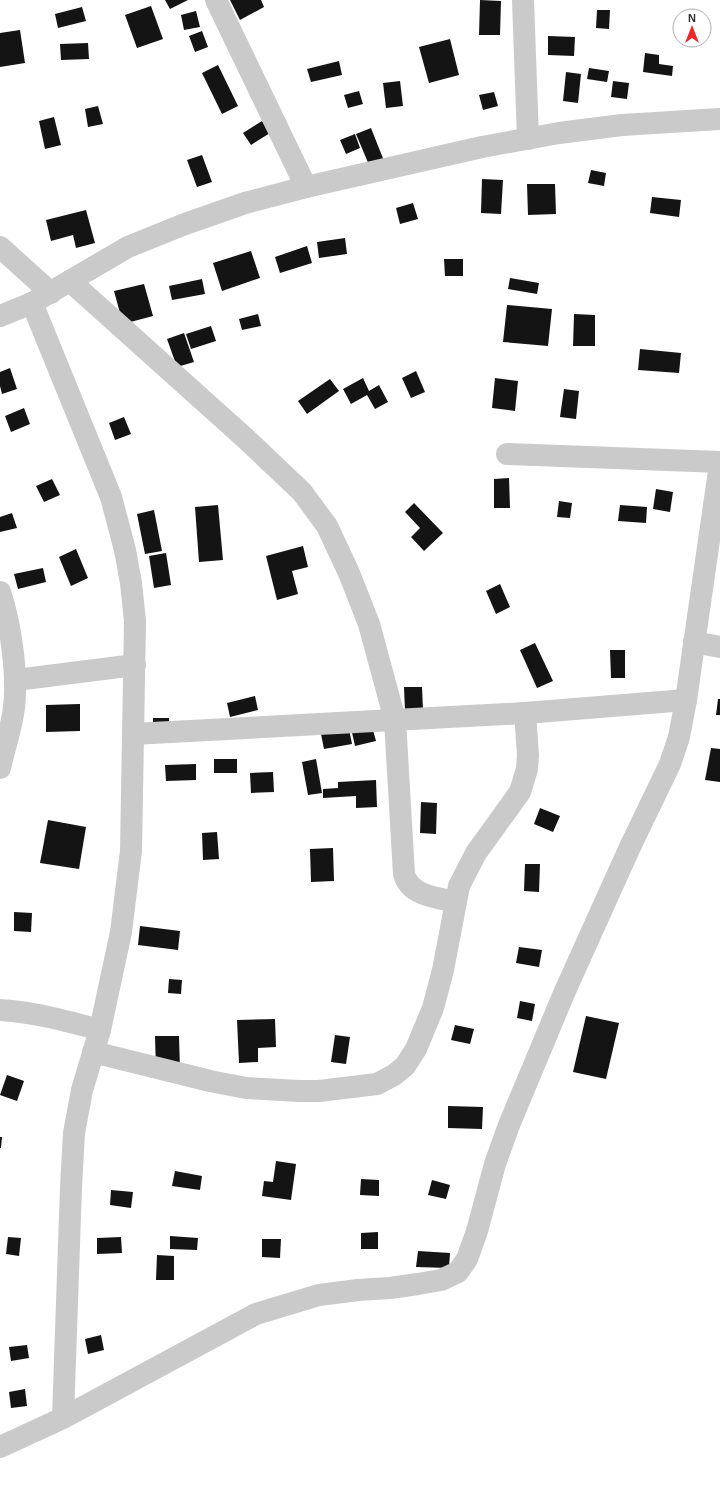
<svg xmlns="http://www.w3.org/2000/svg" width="720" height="1510" font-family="Helvetica,sans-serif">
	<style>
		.building { fill: #141414 }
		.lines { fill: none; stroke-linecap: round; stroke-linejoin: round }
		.minor { stroke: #cacaca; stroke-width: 22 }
	</style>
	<rect width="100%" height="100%" fill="#fff"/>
	<g class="building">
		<path d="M165 0H188L170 9Z"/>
		<path d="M230 0H261L264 7 240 20Z"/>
		<path d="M480 0 501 1 500 35H479Z"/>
		<path d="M151 6 163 39 137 48 125 15Z"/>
		<path d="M82 7 86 21 58 28 55 14Z"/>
		<path d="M597 10H610L609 29 596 28Z"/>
		<path d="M196 11 200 27 184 30 181 15Z"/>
		<path d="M20 30 25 63 0 67V33Z"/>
		<path d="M202 31 208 47 195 52 189 36Z"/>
		<path d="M548 36 575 37 574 56 548 55Z"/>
		<path d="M450 39 459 75 429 83 419 47Z"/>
		<path d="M88 43 89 59 61 60 60 44Z"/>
		<path d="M645 53 659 55V64L673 66 672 76 643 72Z"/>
		<path d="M339 61 342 75 311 82 307 69Z"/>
		<path d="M218 65 238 106 222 114 202 73Z"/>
		<path d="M589 68 609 71 607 82 587 79Z"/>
		<path d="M566 72 581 74 578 103 563 101Z"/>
		<path d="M400 81 403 106 386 108 383 83Z"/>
		<path d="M613 81 629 83 627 99 611 97Z"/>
		<path d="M359 91 363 104 348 108 344 95Z"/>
		<path d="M494 92 498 106 483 110 479 95Z"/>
		<path d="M98 106 103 124 88 127 85 109Z"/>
		<path d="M54 117 61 145 45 149 39 121Z"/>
		<path d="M262 121 270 133 251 145 243 133Z"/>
		<path d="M371 128 386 166 372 172 356 134Z"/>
		<path d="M355 134 360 148 346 154 340 140Z"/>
		<path d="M202 155 212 182 197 187 187 160Z"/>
		<path d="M591 170 606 173 604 186 588 183Z"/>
		<path d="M482 179 503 180 501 214 481 213Z"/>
		<path d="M527 184H555L556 214 528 215Z"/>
		<path d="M652 197 681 200 679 217 650 213Z"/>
		<path d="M413 203 418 219 400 224 396 208Z"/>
		<path d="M86 210 95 243 76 248 73 235 51 241 46 220Z"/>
		<path d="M345 238 347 254 319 258 317 242Z"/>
		<path d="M307 246 312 263 280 273 275 257Z"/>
		<path d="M251 251 260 278 222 291 213 263Z"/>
		<path d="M444 259H463V276H445Z"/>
		<path d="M510 278 539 283 537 294 508 289Z"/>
		<path d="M202 279 205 294 172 300 169 286Z"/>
		<path d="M144 284 153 316 123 324 114 291Z"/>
		<path d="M507 305 552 309 548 346 503 342Z"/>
		<path d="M258 314 261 326 242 330 239 319Z"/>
		<path d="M574 314 595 315V346H573Z"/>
		<path d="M211 326 216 341 191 349 186 334Z"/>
		<path d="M184 333 194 362 177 367 167 339Z"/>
		<path d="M640 349 681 353 679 373 638 370Z"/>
		<path d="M10 368 17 389 2 394 0 386V372Z"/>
		<path d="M416 371 425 392 411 398 402 378Z"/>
		<path d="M363 378 369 391 379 385 388 402 375 409 367 395 351 404 343 389Z"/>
		<path d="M495 378 518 381 515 411 492 408Z"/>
		<path d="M330 379 339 391 307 414 298 401Z"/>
		<path d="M564 389 579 391 576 419 560 417Z"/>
		<path d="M24 408 30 424 11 432 5 416Z"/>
		<path d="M124 417 131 434 115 440 109 423Z"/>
		<path d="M509 478 510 508H494V479Z"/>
		<path d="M52 479 60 495 44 502 36 486Z"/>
		<path d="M656 489 673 492 670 512 653 509Z"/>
		<path d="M559 501 572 503 570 518 557 517Z"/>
		<path d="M414 503 443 533 424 551 411 537 420 528 405 512Z"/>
		<path d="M218 505 223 560 199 562 195 507Z"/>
		<path d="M620 505 647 507 646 523 618 521Z"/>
		<path d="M154 510 162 551 145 554 137 514Z"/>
		<path d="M12 513 17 528 0 532V517Z"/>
		<path d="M303 546 308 567 292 571 298 594 277 600 266 556Z"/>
		<path d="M76 549 88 578 71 586 59 557Z"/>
		<path d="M166 553 171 585 154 588 149 556Z"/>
		<path d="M43 568 46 582 18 589 14 574Z"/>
		<path d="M500 584 510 607 496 614 486 591Z"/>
		<path d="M535 643 553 681 537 688 520 650Z"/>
		<path d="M610 650H625V678H611Z"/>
		<path d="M404 687H422L423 710 405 711Z"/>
		<path d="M255 696 258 710 230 717 227 703Z"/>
		<path d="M718 699H720V715H716Z"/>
		<path d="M80 704V731L46 732V705Z"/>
		<rect x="153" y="718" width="16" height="15"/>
		<path d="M371 723 376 741 355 746 351 728Z"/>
		<path d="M349 729 352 744 324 749 321 734Z"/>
		<path d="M711 748 720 749V782L705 780Z"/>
		<rect x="214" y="759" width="23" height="14"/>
		<path d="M316 759 322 793 308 795 302 762Z"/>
		<path d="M196 764V780L166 781 165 765Z"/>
		<path d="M273 772 274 792 251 793 250 773Z"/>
		<path d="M376 780 377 807 356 808V796L323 798V789L338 788V782Z"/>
		<path d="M421 802 437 803 436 834 420 833Z"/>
		<path d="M540 808 560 816 553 832 534 824Z"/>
		<path d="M48 820 86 827 79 869 40 863Z"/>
		<path d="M217 832 219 859 203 860 202 833Z"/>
		<path d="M333 848 334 881 311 882 310 849Z"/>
		<path d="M525 864H540L539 892 524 891Z"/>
		<path d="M14 912 32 913 31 932 14 931Z"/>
		<path d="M140 926 180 931 178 950 138 945Z"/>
		<path d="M519 947 542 950 539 967 516 963Z"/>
		<path d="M169 979 182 980 181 994 168 993Z"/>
		<path d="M520 1001 535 1004 532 1021 517 1018Z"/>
		<path d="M586 1016 619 1023 606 1079 573 1072Z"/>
		<path d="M275 1019 276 1047 258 1048V1062L239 1063 237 1020Z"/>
		<path d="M455 1025 474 1029 470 1044 451 1040Z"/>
		<path d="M335 1035 350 1037 346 1064 331 1062Z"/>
		<path d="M155 1036H179L180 1070 156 1071Z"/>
		<path d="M7 1075 24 1081 17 1101 0 1095Z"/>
		<path d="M448 1106 483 1107 482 1129 448 1128Z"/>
		<path d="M0 1137H2L1 1148H0Z"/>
		<path d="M276 1161 296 1164 291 1200 262 1196 264 1181 273 1182Z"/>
		<path d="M175 1171 202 1176 200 1190 172 1186Z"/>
		<path d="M361 1179 379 1180V1196L360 1195Z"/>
		<path d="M432 1180 450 1185 446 1199 428 1195Z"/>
		<path d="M111 1190 133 1192 131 1208 110 1205Z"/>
		<path d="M378 1232V1249H361V1233Z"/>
		<path d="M170 1236 198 1238 197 1250 170 1249Z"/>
		<path d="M8 1237 21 1238 19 1256 6 1254Z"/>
		<path d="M121 1237 122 1253 97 1254V1238Z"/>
		<path d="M262 1239H281L280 1258 262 1257Z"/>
		<path d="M418 1251 450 1253 449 1268 416 1267Z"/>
		<path d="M157 1255 174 1256V1280H156Z"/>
		<path d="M101 1335 104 1350 88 1354 85 1339Z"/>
		<path d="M27 1345 29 1358 11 1361 9 1347Z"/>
		<path d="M25 1389 27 1406 11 1408 9 1392Z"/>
	</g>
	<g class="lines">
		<g class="minor">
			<path d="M216 0 306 187"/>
			<path d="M523 0 528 139"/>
			<path d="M0 247 51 293"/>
			<path d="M70 281 245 438 302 492 327 526 349 573 369 624 395 720 404 874C410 896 436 897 455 902"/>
			<path d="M32 303 111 497 125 550 131 583 135 621 131 851 121 932 100 1030 82 1090 74 1133 71 1187 63 1418"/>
			<path d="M0 316 32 303 128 247 185 224 245 203 306 187 482 147 559 133 622 125 720 119"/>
			<path d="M507 454 720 462"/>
			<path d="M0 592C11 624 19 680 13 714 10 732 4 750 0 768"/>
			<path d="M694 642 720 647"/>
			<path d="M16 680 135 665"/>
			<path d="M133 734 525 713 686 700"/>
			<path d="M0 1010C34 1012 67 1021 100 1030"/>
			<path d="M93 1052 210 1081 246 1088 299 1091H319L377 1084 394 1075 405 1066 416 1049 433 1008 443 970 459 886 476 853 520 792 527 769 528 755 525 713"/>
			<path d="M0 1447 63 1418 256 1314 319 1295 358 1290 390 1288 418 1284 441 1280 458 1272 467 1259 477 1231 495 1164 509 1125 565 991 630 847 670 764 679 737 686 700 720 464"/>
		</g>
	</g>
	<g transform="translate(692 28)"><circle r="19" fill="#ffffff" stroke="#ababab"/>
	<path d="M0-3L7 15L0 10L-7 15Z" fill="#eb2929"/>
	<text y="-6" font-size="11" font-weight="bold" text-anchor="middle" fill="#2d2d2d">N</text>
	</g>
</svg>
